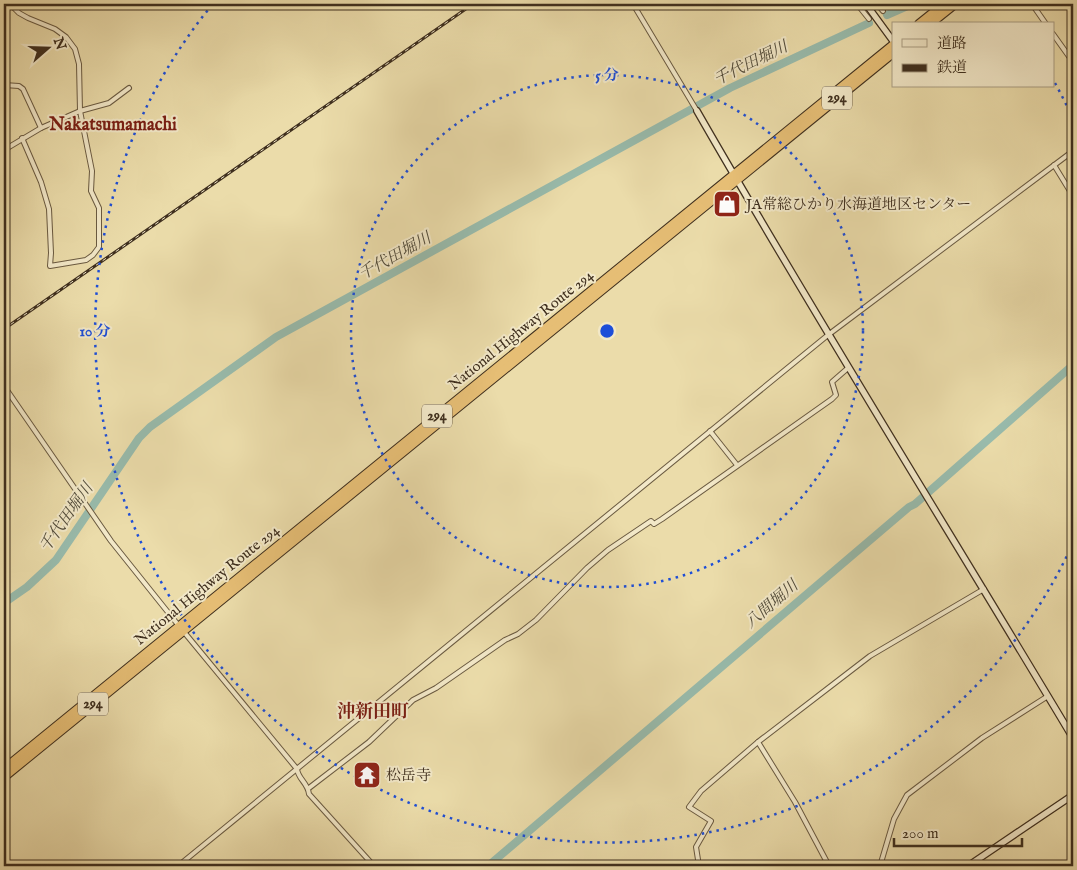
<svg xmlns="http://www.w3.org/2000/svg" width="1077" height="870" font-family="'IM FELL English','Noto Serif JP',serif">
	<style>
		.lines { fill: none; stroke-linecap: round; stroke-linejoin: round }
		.river { stroke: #98bbac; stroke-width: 8 }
		.street-casing { stroke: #6a5a41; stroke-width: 6 }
		.secondary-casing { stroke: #3f2f1e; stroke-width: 8 }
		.highway-casing { stroke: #3f2f1e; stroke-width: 10 }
		.street { stroke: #f2e8c8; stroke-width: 4 }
		.secondary { stroke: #f2e8c8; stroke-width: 5.5 }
		.highway { stroke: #e6be75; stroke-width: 8 }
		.rail-casing { stroke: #3f2f1e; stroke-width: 3 }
		.rail { stroke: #f2e8c8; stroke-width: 1; stroke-dasharray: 4; stroke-linecap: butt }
		.ring { fill: none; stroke: #1d4ed8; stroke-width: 2.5; stroke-dasharray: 2.5 5 }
		.labels { text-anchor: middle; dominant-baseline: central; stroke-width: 4; stroke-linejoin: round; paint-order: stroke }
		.shield { fill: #f2e8c8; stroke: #756651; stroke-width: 1 }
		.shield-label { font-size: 14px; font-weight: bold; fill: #3f2f1e }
		.poi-label { font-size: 15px; fill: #3f2f1e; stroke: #f2e8c8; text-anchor: start }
		.street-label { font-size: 15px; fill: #3f2f1e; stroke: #f2e8c8 }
		.water-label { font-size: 16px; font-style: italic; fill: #514b3a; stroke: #f2e8c8 }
		.quarter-label { font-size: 18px; font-weight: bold; fill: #7a1f14; stroke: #f2e8c8 }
		.centre { fill: #1d4ed8; stroke: #f2e8c8; stroke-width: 2.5 }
		.ring-label { font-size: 15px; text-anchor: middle; font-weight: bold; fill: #1d4ed8; stroke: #f2e8c8; stroke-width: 4; stroke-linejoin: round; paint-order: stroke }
	</style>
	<rect width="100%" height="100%" fill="#ebdcaa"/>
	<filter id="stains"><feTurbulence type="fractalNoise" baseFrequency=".004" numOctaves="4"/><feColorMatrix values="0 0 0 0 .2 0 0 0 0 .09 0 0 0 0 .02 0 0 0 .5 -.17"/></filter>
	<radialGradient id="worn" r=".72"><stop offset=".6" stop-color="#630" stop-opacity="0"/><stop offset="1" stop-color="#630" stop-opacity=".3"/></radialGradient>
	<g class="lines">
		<g class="river">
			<path d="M887 15 912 4"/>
			<path d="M4 603 27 587 56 560 139 438 150 427 276 337 730 88 869 23"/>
			<path d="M488 866 909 507 915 504 1073 365"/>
		</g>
		<g class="street-casing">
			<g id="street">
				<path d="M10 4 19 13 28 18 55 29 66 37 75 49 79 64 80 111 92 171 91 191 99 208V247L93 255 86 260 50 266 51 253 49 209 41 182 22 138"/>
				<path d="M633 4 697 111"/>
				<path d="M857 4 869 19"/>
				<path d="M877 4 883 11"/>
				<path d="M1032 4 1046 24"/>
				<path d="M1053 34 1073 62"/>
				<path d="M4 85 19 86 23 89 41 128"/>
				<path d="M4 150 41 128 80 111 109 103 129 88"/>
				<path d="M1054 165 1073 196"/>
				<path d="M4 386 111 541 179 626"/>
				<path d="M710 431 737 465"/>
				<path d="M184 632 297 769C298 779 308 783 309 794L374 866"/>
				<path d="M758 742 795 802 829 866"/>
				<path d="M309 788 369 742 413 700 436 688 505 640 518 634 536 620 587 568 608 550 651 521 654 524 662 519 832 399 836 395 832 382 848 368"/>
				<path d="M178 866 828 335 1073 151"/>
				<path d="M699 866 696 847 711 821 689 807 701 791 758 742 870 656 984 589"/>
				<path d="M880 866 894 819 907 795 982 738 1048 696"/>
			</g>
		</g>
		<g class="secondary-casing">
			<g id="secondary">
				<path d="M866 4 893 41"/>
				<path d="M697 111C818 322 948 529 1073 738"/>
				<path d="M968 866 1073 795"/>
			</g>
		</g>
		<g class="highway-casing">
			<g id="highway">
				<path d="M919 24 944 4"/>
				<path d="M930 24 955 4"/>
				<path d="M4 769 893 45"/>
				<path d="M4 777 893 53"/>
			</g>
		</g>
		<use href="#street" class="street"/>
		<use href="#secondary" class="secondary"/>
		<use href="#highway" class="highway"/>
		<g class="rail-casing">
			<path id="rail" d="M4 329 473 4"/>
		</g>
		<use href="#rail" class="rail"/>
	</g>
	<g class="ring">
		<circle cx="607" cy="331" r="256"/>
		<path d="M1073 543A512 512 0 1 1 212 5M1055 83A512 512 0 0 1 1073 119"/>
	</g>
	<defs>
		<g id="shop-square" transform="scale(1.4375)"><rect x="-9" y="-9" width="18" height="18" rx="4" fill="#8f2418" stroke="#f2e8c8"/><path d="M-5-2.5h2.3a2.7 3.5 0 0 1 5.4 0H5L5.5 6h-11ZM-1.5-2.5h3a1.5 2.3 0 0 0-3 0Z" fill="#fff"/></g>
		<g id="temple-square" transform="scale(1.4375)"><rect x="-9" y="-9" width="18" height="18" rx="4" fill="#8f2418" stroke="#f2e8c8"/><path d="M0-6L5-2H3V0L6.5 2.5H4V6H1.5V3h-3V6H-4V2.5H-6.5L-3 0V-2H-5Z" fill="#fff"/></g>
	</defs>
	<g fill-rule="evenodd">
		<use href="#shop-square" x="727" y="204"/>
		<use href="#temple-square" x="367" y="775"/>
	</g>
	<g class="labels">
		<g class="shield">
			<rect x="822" y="86.5" width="30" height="23" rx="4"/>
			<rect x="422" y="404.5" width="30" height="23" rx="4"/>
			<rect x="78" y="692.5" width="30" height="23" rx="4"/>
		</g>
		<g class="shield-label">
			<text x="837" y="98">294</text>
			<text x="437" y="416">294</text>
			<text x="93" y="704">294</text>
		</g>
		<g class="poi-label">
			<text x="746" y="204">JA常総ひかり水海道地区センター</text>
			<text x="386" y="775">松岳寺</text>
		</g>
		<g class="street-label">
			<text transform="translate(521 330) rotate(-39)">National Highway Route 294</text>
			<text transform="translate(207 585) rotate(-39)">National Highway Route 294</text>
		</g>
		<g class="water-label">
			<text transform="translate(751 64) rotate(-26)">千代田堀川</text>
			<text transform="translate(395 257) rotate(-29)">千代田堀川</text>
			<text transform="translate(67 518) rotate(-55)">千代田堀川</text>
			<text transform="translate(772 605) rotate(-41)">八間堀川</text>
		</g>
		<g class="quarter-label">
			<text x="113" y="125">Nakatsumamachi</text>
			<text x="373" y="712">沖新田町</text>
		</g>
	</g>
	<circle cx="607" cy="331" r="8" class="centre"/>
	<g class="ring-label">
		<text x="607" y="80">5 分</text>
		<text x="95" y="336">10 分</text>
	</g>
	<rect width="1077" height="870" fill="none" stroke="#ebdcaa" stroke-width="20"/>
	<rect x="5" y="5" width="1067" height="860" fill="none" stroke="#3f2f1e" stroke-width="2.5"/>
	<rect x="10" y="10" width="1057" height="850" fill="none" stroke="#3f2f1e"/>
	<rect x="892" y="22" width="162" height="65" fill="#f2e8c8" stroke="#aa9e84"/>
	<rect x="902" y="39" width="25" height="8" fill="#f2e8c8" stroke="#aa9e84"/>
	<text x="937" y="48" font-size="15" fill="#3f2f1e">道路</text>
	<rect x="902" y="64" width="25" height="8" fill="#3f2f1e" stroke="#aa9e84"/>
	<text x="937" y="72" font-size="15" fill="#3f2f1e">鉄道</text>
	<g transform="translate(48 48) rotate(70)" stroke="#f2e8c8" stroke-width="4" paint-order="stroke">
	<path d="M0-4L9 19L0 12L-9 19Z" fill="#3f2f1e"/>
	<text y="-8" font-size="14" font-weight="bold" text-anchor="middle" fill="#3f2f1e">N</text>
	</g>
	<path d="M894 838v8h128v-8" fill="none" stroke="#3f2f1e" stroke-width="2.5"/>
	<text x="902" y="838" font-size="15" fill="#3f2f1e" stroke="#f2e8c8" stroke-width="4" paint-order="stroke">200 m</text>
	<rect width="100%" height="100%" filter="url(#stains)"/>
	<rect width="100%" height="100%" fill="url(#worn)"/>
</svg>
